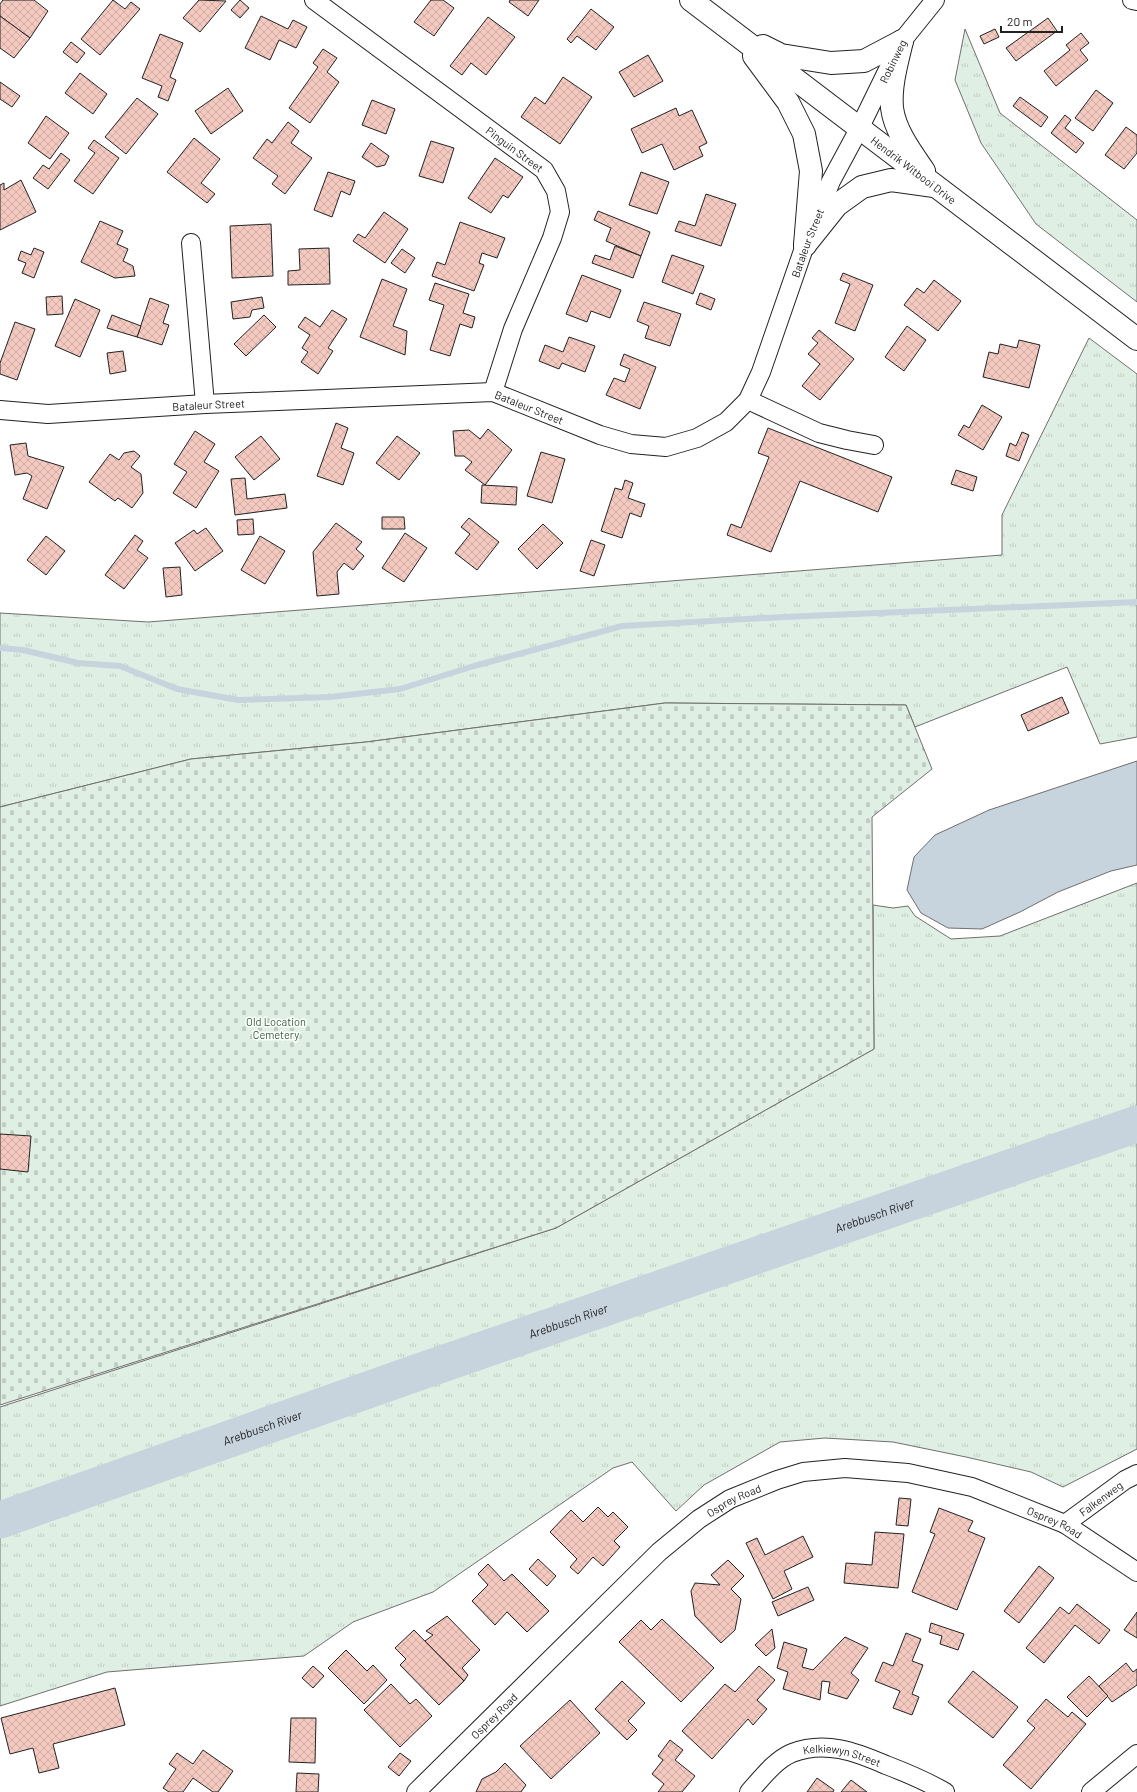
<svg xmlns="http://www.w3.org/2000/svg" width="1137" height="1792" font-family="Barlow,sans-serif">
	<style>
		.grass { fill: url(#grass-tufts); stroke: #6f6f6f }
		.cemetery { fill: url(#cemetery-stones); stroke: #6f6f6f }
		.water { fill: #c7d3dd; stroke: #6f6f6f }
		.lines { fill: none; stroke-linecap: round; stroke-linejoin: round }
		.stream { stroke: #c7d3dd; stroke-width: 6 }
		.river { stroke: #c7d3dd; stroke-width: 37 }
		.building { fill: url(#building-cross-hatch); stroke: #222 }
		.minor-casing { stroke: #222; stroke-width: 20 }
		.secondary-casing { stroke: #222; stroke-width: 24 }
		.minor { stroke: #fff; stroke-width: 18 }
		.secondary { stroke: #fff; stroke-width: 22 }
		.labels { text-anchor: middle; dominant-baseline: central; stroke-width: 3; stroke-linejoin: round; paint-order: stroke }
		.street-label { font-size: 11px; fill: #222; stroke: #fff }
		.park-label { font-size: 11px; fill: #2f5e38; stroke: #fff }
		.water-label { font-size: 12px; font-style: italic; fill: #222; stroke: #fff }
	</style>
	<defs>
		<pattern id="grass-tufts" width="24" height="20" patternUnits="userSpaceOnUse"><rect width="24" height="20" fill="#e0efe3"/><path d="M3 7l-1-3M5 7V3M7 7l1-3M15 17l-1-3M17 17v-4M19 17l1-3" fill="none" stroke="#c0cdc2"/></pattern>
		<pattern id="cemetery-stones" width="16" height="16" patternUnits="userSpaceOnUse"><rect width="16" height="16" fill="#e0efe3"/><path d="M2 7V4a2 2 0 0 1 4 0v3zM10 15v-3a2 2 0 0 1 4 0v3z" fill="#c0cdc2"/></pattern>
		<pattern id="building-cross-hatch" width="8" height="8" patternUnits="userSpaceOnUse"><rect width="8" height="8" fill="#f3c9c0"/><path d="M0 0l8 8M0 8l8-8" fill="none" stroke="#d0aca5"/></pattern>
	</defs>
	<rect width="100%" height="100%" fill="#fff"/>
	<g class="grass">
		<path d="M965 29 1000 113 1137 220V302L1036 224 981 143 955 80Z"/>
		<path d="M1089 338 1137 374V737L1100 744 1067 667 915 727 906 705 665 703 366 742 191 759 0 807V613L148 622 1002 555V515Z"/>
		<path d="M1137 883V1449L1063 1487 1031 1472 966 1457 893 1442 825 1438 780 1442 704 1485 676 1511 632 1462 613 1468 433 1592 353 1622 304 1656 107 1672 0 1706V1407L556 1228 874 1049 873 905 893 908 908 906 915 916 951 939 1000 936Z"/>
	</g>
	<path class="cemetery" d="M665 703 906 705 932 769 872 817 874 1049 556 1228 0 1405V807L191 759 366 742Z"/>
	<path class="water" d="M1137 761V865L1111 871 1058 892 1020 912 982 929 948 928 921 913 907 890 914 857 935 835 989 810Z"/>
	<g class="lines">
		<path class="stream" d="M0 648 23 650 78 663 120 666 177 689 238 700 330 697 400 689 474 666 622 626 784 617 1137 602"/>
		<path class="river" id="s1" d="M0 1520 416 1373 1137 1124"/>
	</g>
	<g class="building">
		<path d="M3 0H34L48 11 30 38 0 16V4Z"/>
		<path d="M113 0 125 9 131 2 140 9 100 55 81 39Z"/>
		<path d="M199 0 226 1 200 32 183 18Z"/>
		<path d="M240 0 249 8 240 18 231 10Z"/>
		<path d="M431 0H443L454 8 434 36 414 22Z"/>
		<path d="M510 0H539L528 16 509 2Z"/>
		<path d="M591 9 614 27 596 50 577 36 571 43 567 39Z"/>
		<path d="M0 16 30 38 14 58 0 48Z"/>
		<path d="M261 16 288 29 293 20 307 27 296 48 279 40 270 60 245 48Z"/>
		<path d="M488 17 515 37 486 75 471 63 462 75 450 66Z"/>
		<path d="M1048 18 1057 31 1016 61 1006 48Z"/>
		<path d="M995 29 999 37 984 44 980 36Z"/>
		<path d="M1081 33 1089 43 1080 50 1088 60 1056 86 1044 71 1070 50 1066 45Z"/>
		<path d="M160 34 183 43 170 77 176 80 168 101 158 97 162 86 142 78Z"/>
		<path d="M71 42 85 53 77 63 63 52Z"/>
		<path d="M323 49 337 58 327 72 339 82 310 123 289 108 318 67 313 63Z"/>
		<path d="M648 55 663 81 634 97 619 72Z"/>
		<path d="M80 73 107 94 93 114 65 93Z"/>
		<path d="M563 77 592 97 560 144 521 117 535 97 545 104Z"/>
		<path d="M0 82 20 96 12 107 0 99Z"/>
		<path d="M228 88 243 111 211 134 195 111Z"/>
		<path d="M1096 90 1113 103 1093 131 1075 118Z"/>
		<path d="M1020 97 1048 117 1041 127 1013 106Z"/>
		<path d="M137 98 158 114 126 154 105 137Z"/>
		<path d="M372 100 395 109 386 134 362 125Z"/>
		<path d="M676 108 679 116 692 110 707 143 699 147 703 156 674 170 662 144 642 153 631 129Z"/>
		<path d="M1065 115 1071 120 1065 128 1084 143 1076 153 1051 133Z"/>
		<path d="M46 116 69 133 50 159 28 143Z"/>
		<path d="M288 122 299 131 291 143 312 158 285 194 272 184 278 176 253 158 267 139 272 143Z"/>
		<path d="M1126 127 1137 135V153L1124 169 1105 155Z"/>
		<path d="M194 138 220 159 201 183 215 194 207 203 167 172Z"/>
		<path d="M94 140 119 158 93 194 74 181 95 153 88 148Z"/>
		<path d="M431 141 454 148 443 183 419 176Z"/>
		<path d="M371 143 389 156 385 165 377 167 362 157Z"/>
		<path d="M61 153 70 160 48 189 33 178 43 165 49 169Z"/>
		<path d="M495 158 523 177 508 198 503 195 491 213 468 198Z"/>
		<path d="M328 172 355 181 350 195 341 191 332 217 314 210Z"/>
		<path d="M641 172 669 182 657 214 629 205Z"/>
		<path d="M21 180 36 212 0 230V185L4 183V190Z"/>
		<path d="M706 194 736 204 721 246 675 231 679 221 695 226Z"/>
		<path d="M598 211 650 232 641 256 606 241 611 228 594 220Z"/>
		<path d="M384 212 408 229 385 263 353 241 358 234 365 238Z"/>
		<path d="M100 221 123 231 117 244 128 249 123 261 133 266 135 276 115 278 81 262Z"/>
		<path d="M460 222 505 238 497 258 482 253 479 263 484 265 474 291 432 276 437 262 445 265Z"/>
		<path d="M271 224 273 276 232 278 230 226Z"/>
		<path d="M615 246 641 256 633 278 592 263 595 255 610 260Z"/>
		<path d="M34 248 44 252 34 278 22 273 26 263 18 260 21 251 31 255Z"/>
		<path d="M329 248 330 284 288 285V271L300 270 299 249Z"/>
		<path d="M402 249 415 258 405 273 391 263Z"/>
		<path d="M672 255 704 266 693 294 662 282Z"/>
		<path d="M843 273 873 285 855 331 835 323 850 284 840 280Z"/>
		<path d="M582 275 621 290 610 318 591 311 587 322 566 314Z"/>
		<path d="M382 279 407 289 393 326 407 331 405 355 360 337Z"/>
		<path d="M934 280 961 301 938 331 904 305 917 288 924 293Z"/>
		<path d="M435 283 469 294 463 313 475 317 472 328 460 324 450 356 430 350 444 305 429 300Z"/>
		<path d="M700 293 715 299 711 310 696 304Z"/>
		<path d="M62 296 63 314 47 315 46 297Z"/>
		<path d="M262 297 264 308 252 310 250 317 233 319 231 302Z"/>
		<path d="M150 298 169 305 163 323 169 325 162 345 137 337Z"/>
		<path d="M75 299 100 310 80 357 55 346Z"/>
		<path d="M644 302 681 314 670 346 645 338 649 326 637 321Z"/>
		<path d="M332 310 347 319 328 348 333 351 318 374 301 362 308 352 302 348 310 335 298 327 305 317 320 327Z"/>
		<path d="M112 315 141 326 137 337 107 328Z"/>
		<path d="M264 315 276 327 246 356 234 344Z"/>
		<path d="M15 322 35 329 17 380 0 374V363Z"/>
		<path d="M907 326 926 340 904 371 885 357Z"/>
		<path d="M819 330 854 359 820 400 802 386 820 364 808 354 818 343 812 338Z"/>
		<path d="M569 337 595 346 585 372 562 363 559 369 539 361 545 345 563 352Z"/>
		<path d="M1019 340 1040 345 1029 388 983 377 989 352 998 354 1000 344 1017 348Z"/>
		<path d="M123 351 126 371 110 374 107 353Z"/>
		<path d="M624 354 656 367 640 409 606 395 614 378 625 382 630 369 620 365Z"/>
		<path d="M982 405 1002 417 983 450 958 435 964 425 969 428Z"/>
		<path d="M336 423 348 428 341 448 354 453 343 485 317 476Z"/>
		<path d="M768 428 892 477 878 512 800 481 771 552 727 535 731 524 741 528 769 457 758 453Z"/>
		<path d="M488 429 512 450 485 485 465 470 472 462 464 456H455L453 431 469 430 480 439Z"/>
		<path d="M195 431 215 444 204 462 219 471 196 508 173 493 187 472 174 464Z"/>
		<path d="M1022 432 1029 435 1019 461 1006 456 1010 443 1016 446Z"/>
		<path d="M261 436 280 459 254 480 235 457Z"/>
		<path d="M397 436 420 453 399 480 376 463Z"/>
		<path d="M26 443 28 456 64 467 47 509 23 499 32 476 27 473 15 475 10 445Z"/>
		<path d="M134 451 140 456 131 467 141 474 143 493 132 508 118 498 115 501 89 482 110 454 119 460 124 453Z"/>
		<path d="M541 452 565 459 552 503 527 496Z"/>
		<path d="M956 470 977 477 973 491 951 484Z"/>
		<path d="M245 478 247 499 285 494 287 508 235 515 231 479Z"/>
		<path d="M625 480 633 483 628 498 645 504 641 517 630 513 622 538 601 531 615 488 622 490Z"/>
		<path d="M482 485 517 487 516 505 481 503Z"/>
		<path d="M382 517H404L405 529H382Z"/>
		<path d="M469 518 499 542 477 570 455 553 470 534 461 527Z"/>
		<path d="M253 519 254 534 238 535 237 520Z"/>
		<path d="M336 523 362 542 356 549 364 556 353 570 344 563 337 572 339 594 317 596 313 552Z"/>
		<path d="M543 524 563 543 537 569 518 549Z"/>
		<path d="M206 528 223 551 195 571 175 543 194 530 197 534Z"/>
		<path d="M405 533 427 548 404 582 382 568Z"/>
		<path d="M135 535 143 541 137 550 148 558 124 589 105 575Z"/>
		<path d="M46 536 65 551 46 575 27 560Z"/>
		<path d="M260 536 285 551 265 584 241 570Z"/>
		<path d="M591 540 605 545 594 576 580 571Z"/>
		<path d="M180 567 182 595 166 597 163 568Z"/>
		<path d="M1062 697 1069 713 1028 731 1021 715Z"/>
		<path d="M0 1134 31 1136 28 1172 0 1169Z"/>
		<path d="M899 1498 911 1499 908 1526 896 1525Z"/>
		<path d="M598 1507 608 1517 613 1512 628 1527 614 1541 620 1547 603 1566 593 1557 578 1574 570 1567 577 1559 550 1532 571 1510 583 1522Z"/>
		<path d="M939 1508 973 1521 968 1531 985 1538 957 1610 912 1592 935 1534 930 1532Z"/>
		<path d="M875 1532 904 1534 898 1588 844 1583 846 1563 872 1565Z"/>
		<path d="M803 1536 813 1557 784 1571 792 1589 773 1599 746 1543 757 1538 765 1555Z"/>
		<path d="M538 1559 556 1576 547 1586 529 1569Z"/>
		<path d="M728 1560 744 1576 731 1589 741 1599 735 1630 721 1643 695 1616 691 1591 695 1583 720 1585 711 1575Z"/>
		<path d="M488 1564 504 1581 512 1574 549 1611 527 1632 507 1612 495 1625 472 1601 488 1585 478 1574Z"/>
		<path d="M1039 1566 1054 1578 1019 1623 1004 1611Z"/>
		<path d="M808 1587 814 1600 778 1616 772 1602Z"/>
		<path d="M1077 1604 1110 1630 1099 1644 1075 1625 1044 1663 1026 1648 1060 1607 1069 1614Z"/>
		<path d="M1137 1612V1638L1124 1630Z"/>
		<path d="M447 1616 480 1650 462 1668 468 1675 464 1681 425 1641 433 1635 426 1631Z"/>
		<path d="M662 1619 714 1668 681 1702 619 1642 641 1620 651 1630Z"/>
		<path d="M931 1623 964 1634 958 1650 940 1644 942 1636 929 1632Z"/>
		<path d="M772 1629 775 1648 766 1656 755 1645Z"/>
		<path d="M414 1630 464 1681 439 1705 400 1665 406 1659 395 1648Z"/>
		<path d="M906 1633 921 1639 912 1661 923 1665 912 1694 919 1697 912 1715 893 1708 900 1691 875 1681 883 1662 893 1666Z"/>
		<path d="M845 1637 868 1648 851 1673 859 1680 847 1699 828 1693 830 1682 822 1681 820 1700 783 1689 788 1672 777 1668 784 1642 807 1649 802 1667 813 1670Z"/>
		<path d="M346 1650 367 1671 373 1665 387 1680 364 1704 328 1668Z"/>
		<path d="M1126 1663 1133 1672 1137 1669V1685L1112 1702 1099 1686Z"/>
		<path d="M313 1666 324 1676 313 1688 302 1678Z"/>
		<path d="M759 1666 775 1680 757 1700 767 1709 753 1725 748 1719 712 1759 682 1731 725 1684 735 1692Z"/>
		<path d="M973 1671 1018 1707 993 1738 948 1702Z"/>
		<path d="M1089 1676 1108 1696 1087 1717 1067 1697Z"/>
		<path d="M622 1681 645 1703 628 1721 637 1730 627 1740 595 1709Z"/>
		<path d="M391 1684 410 1704 416 1699 432 1716 400 1747 364 1710Z"/>
		<path d="M115 1688 125 1725 53 1744 59 1768 39 1773 33 1748 10 1754 1 1718Z"/>
		<path d="M1046 1699 1068 1717 1072 1712 1086 1724 1031 1789 1003 1765 1035 1728 1027 1721Z"/>
		<path d="M570 1700 600 1733 551 1779 520 1746Z"/>
		<path d="M291 1718H316L315 1763 289 1762Z"/>
		<path d="M670 1740 683 1750 675 1760 695 1776 682 1792H658L664 1784 652 1774 663 1760 658 1756Z"/>
		<path d="M203 1750 233 1771 218 1792H213L193 1778 183 1792H169L163 1788 176 1769 169 1764 177 1753 193 1764Z"/>
		<path d="M400 1753 411 1761 399 1776 388 1767Z"/>
		<path d="M505 1763 526 1785 521 1792H476L482 1779 496 1772Z"/>
		<path d="M297 1773 319 1774 318 1792H296Z"/>
		<path d="M817 1778 834 1790 833 1792H807Z"/>
		<path d="M851 1780 867 1792H841Z"/>
	</g>
	<g class="lines">
		<g class="minor-casing">
			<g id="minor">
				<path id="s2" d="M314 0 544 170 556 191 560 212 552 238 513 329 493 392"/>
				<path d="M1132 0 1137 1"/>
				<path d="M191 243 205 404"/>
				<path d="M748 400 819 433 847 440 874 445"/>
				<path id="s3" d="M0 410 48 414 205 404 493 392 600 435 631 444 666 447 697 438 726 422 748 400 761 372 805 245 831 181 859 129 902 41 935 0"/>
				<path id="s4" d="M1065 1524 1125 1480 1137 1474"/>
				<path id="s5" d="M416 1792 659 1552 699 1519 730 1499 777 1480 803 1472 845 1468 908 1473 972 1487 1065 1524 1137 1572"/>
				<path id="s6" d="M749 1792C761 1779 775 1760 792 1753 825 1740 856 1752 886 1765 907 1773 926 1781 945 1792"/>
				<path d="M1091 1792 1137 1754"/>
			</g>
		</g>
		<g class="secondary-casing">
			<g id="secondary">
				<path id="s7" d="M691 0 1137 339"/>
				<path d="M902 41C897 62 890 86 892 108 895 131 911 152 924 171"/>
				<path d="M763 46 781 55 831 63 864 61 902 41"/>
				<path d="M754 56 788 102 804 134 811 171 805 245"/>
				<path d="M805 245 837 205 862 187 891 180 934 186"/>
			</g>
		</g>
		<use href="#minor" class="minor"/>
		<use href="#secondary" class="secondary"/>
	</g>
	<g class="labels">
		<g class="street-label">
			<text stroke="none"><textPath href="#s3" startOffset="1142">Robinweg</textPath></text>
			<text stroke="none"><textPath href="#s2" startOffset="250">Pinguin Street</textPath></text>
			<text stroke="none"><textPath href="#s7" startOffset="280">Hendrik Witbooi Drive</textPath></text>
			<text stroke="none"><textPath href="#s3" startOffset="941">Bataleur Street</textPath></text>
			<text stroke="none"><textPath href="#s3" startOffset="209">Bataleur Street</textPath></text>
			<text stroke="none"><textPath href="#s3" startOffset="533">Bataleur Street</textPath></text>
			<text stroke="none"><textPath href="#s4" startOffset="44">Falkenweg</textPath></text>
			<text stroke="none"><textPath href="#s5" startOffset="433">Osprey Road</textPath></text>
			<text stroke="none"><textPath href="#s5" startOffset="769">Osprey Road</textPath></text>
			<text stroke="none"><textPath href="#s5" startOffset="109">Osprey Road</textPath></text>
			<text stroke="none"><textPath href="#s6" startOffset="110">Kelkiewyn Street</textPath></text>
		</g>
		<g class="park-label">
			<text x="276" y="1021">Old Location<tspan x="276" dy="13">Cemetery</tspan></text>
		</g>
		<g class="water-label">
			<text stroke="none"><textPath href="#s1" startOffset="926">Arebbusch River</textPath></text>
			<text stroke="none"><textPath href="#s1" startOffset="602">Arebbusch River</textPath></text>
			<text stroke="none"><textPath href="#s1" startOffset="278">Arebbusch River</textPath></text>
		</g>
	</g>
	<path d="M1001 26v6h61v-6" fill="none" stroke="#222222" stroke-width="2"/>
	<text x="1007" y="26" font-size="12" fill="#222222" stroke="#ffffff" stroke-width="3" paint-order="stroke">20 m</text>
</svg>
